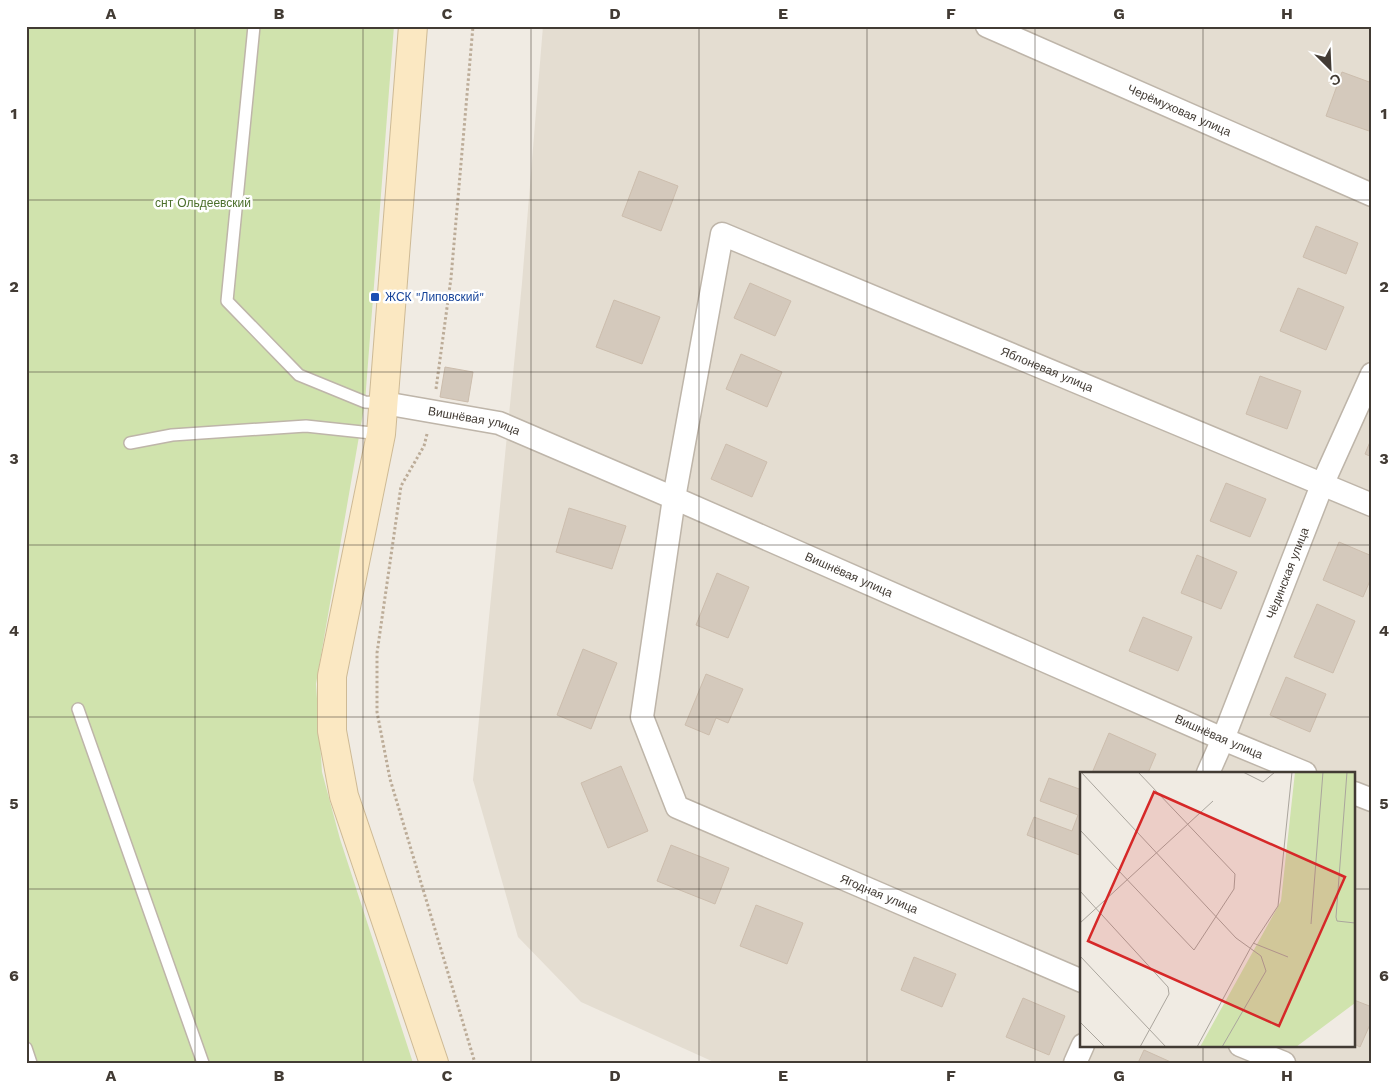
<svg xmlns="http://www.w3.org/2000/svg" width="1398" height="1089" font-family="'Work Sans',sans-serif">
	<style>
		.residential { fill: #e4ddd1; fill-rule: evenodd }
		.green { fill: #d0e3ad }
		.building { fill: #d4c9bc; stroke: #ccbdad }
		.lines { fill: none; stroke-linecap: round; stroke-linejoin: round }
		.lane-casing { stroke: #beb5a9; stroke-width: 14 }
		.street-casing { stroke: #beb5a9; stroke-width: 25 }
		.secondary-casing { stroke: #ceba95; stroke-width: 30 }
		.path { stroke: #bcac98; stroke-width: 3; stroke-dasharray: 2.5 2.5; stroke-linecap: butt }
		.lane { stroke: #fff; stroke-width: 11 }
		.street { stroke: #fff; stroke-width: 22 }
		.secondary { stroke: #fbe8c2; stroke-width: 28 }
		.grid { fill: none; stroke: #423b34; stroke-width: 1; stroke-opacity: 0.55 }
		.transit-dot { fill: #1a4fb4; stroke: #fff; stroke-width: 2 }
		.labels { text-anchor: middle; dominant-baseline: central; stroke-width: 5; stroke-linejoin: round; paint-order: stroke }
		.street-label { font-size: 12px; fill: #423b34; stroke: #fff }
		.park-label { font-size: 12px; fill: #4b6f2b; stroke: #fff }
		.transit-label { font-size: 12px; fill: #164399; stroke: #fff; text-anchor: start }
		.inset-road { fill: none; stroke: #aaa59d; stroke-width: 1 }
		.view { fill: #d62828; fill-opacity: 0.15; stroke: #d62828; stroke-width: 2.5 }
		.inset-edge { fill: none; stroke: #423b34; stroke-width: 2.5 }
		.neatline { fill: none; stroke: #423b34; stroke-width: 2 }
		.grid-label { font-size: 16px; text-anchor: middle; font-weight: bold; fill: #423b34 }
	</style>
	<rect width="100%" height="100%" fill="#f0ebe3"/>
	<path class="residential" d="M543 26H1372V1063H716L581 1002 518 937 473 780 522 283ZM1082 773H1354V1045H1082Z"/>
	<path class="green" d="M26 26H394L365 402 316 684 322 772 340 839 413 1063H26Z"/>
	<g class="building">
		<path d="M1342 72 1372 83V132L1326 116Z"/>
		<path d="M639 171 678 186 661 231 622 216Z"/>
		<path d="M1316 226 1358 243 1346 274 1303 257Z"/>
		<path d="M750 283 791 301 775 336 734 318Z"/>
		<path d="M1298 288 1344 307 1326 350 1280 331Z"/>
		<path d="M614 300 660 317 642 364 596 347Z"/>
		<path d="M741 354 782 372 767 407 726 389Z"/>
		<path d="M445 367 473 372 468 402 440 397Z"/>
		<path d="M1260 376 1301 391 1287 429 1246 414Z"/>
		<path d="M1372 437V457L1365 454Z"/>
		<path d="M726 444 767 462 752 497 711 479Z"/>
		<path d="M1226 483 1266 499 1250 537 1210 521Z"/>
		<path d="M569 508 626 526 612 569 556 552Z"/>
		<path d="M1339 542 1372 556V576L1363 597 1323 580Z"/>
		<path d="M1197 555 1237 572 1221 609 1181 593Z"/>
		<path d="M717 573 749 587 728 638 696 625Z"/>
		<path d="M1317 604 1355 621 1333 673 1294 657Z"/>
		<path d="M1143 617 1192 637 1178 671 1129 651Z"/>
		<path d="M583 649 617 663 591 729 557 715Z"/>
		<path d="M706 674 743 689 728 723 716 718 709 735 685 725Z"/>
		<path d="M1286 677 1326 694 1310 732 1270 715Z"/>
		<path d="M1109 733 1156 754 1148 773H1092Z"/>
		<path d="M621 766 648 831 608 848 581 783Z"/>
		<path d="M1049 778 1082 790V856L1027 835 1034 817 1072 831 1078 815 1040 801Z"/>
		<path d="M671 845 729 868 715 904 657 881Z"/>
		<path d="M756 905 803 923 787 964 740 946Z"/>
		<path d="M914 957 956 974 942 1007 901 990Z"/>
		<path d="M1023 998 1065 1016 1049 1055 1006 1037Z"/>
		<path d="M1354 1000 1372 1007V1020L1360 1047 1354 1044Z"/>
		<path d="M1144 1050 1173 1063H1138Z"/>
	</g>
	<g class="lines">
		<g class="lane-casing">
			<g id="lane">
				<path d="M254 26 227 301 299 375 365 402 384 403"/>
				<path d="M130 443 172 435 306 426 381 434"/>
				<path d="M78 709 203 1063"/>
				<path d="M26 1048 31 1063"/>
			</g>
		</g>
		<g class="street-casing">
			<g id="street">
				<path id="s1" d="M987 26 1372 195"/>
				<path id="s2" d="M384 403 499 423 674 498 1223 739 1305 773"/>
				<path id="s3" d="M1208 773 1223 739 1322 485 1372 374"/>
				<path d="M1354 793 1372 800"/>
				<path id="s4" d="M1082 981 677 807 642 717 674 498 722 234 1372 505"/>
				<path d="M1240 1045 1284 1063"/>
				<path d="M1075 1063 1083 1045"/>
			</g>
		</g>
		<g class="secondary-casing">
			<path id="secondary" d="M413 26 381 434 332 676V731L344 796 434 1063"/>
		</g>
		<g class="path">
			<path d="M436 389 451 278 473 26"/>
			<path d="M427 434 424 446 401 486 377 653V712L390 779 475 1063"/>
		</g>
		<use href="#lane" class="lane"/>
		<use href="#street" class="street"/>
		<use href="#secondary" class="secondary"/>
	</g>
	<path class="grid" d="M195 26V1063M363 26V1063M531 26V1063M699 26V1063M867 26V1063M1035 26V1063M1203 26V773M26 200H1372M26 372H1372M26 545H1372M26 717H1372M26 889H1082M1354 889H1372M1203 1045V1063"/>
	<rect class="transit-dot" x="370" y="292" width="10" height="10" rx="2.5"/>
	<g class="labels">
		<g class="street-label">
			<text stroke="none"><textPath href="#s1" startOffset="210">Черёмуховая улица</textPath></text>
			<text stroke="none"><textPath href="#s4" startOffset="1379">Яблоневая улица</textPath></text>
			<text stroke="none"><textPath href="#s2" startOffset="92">Вишнёвая улица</textPath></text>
			<text stroke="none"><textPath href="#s3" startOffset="215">Чёдинская улица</textPath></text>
			<text stroke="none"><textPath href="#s2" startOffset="498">Вишнёвая улица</textPath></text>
			<text stroke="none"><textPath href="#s2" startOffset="902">Вишнёвая улица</textPath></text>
			<text transform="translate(879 894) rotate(23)">Ягодная улица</text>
		</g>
		<g class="park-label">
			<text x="203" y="203">снт Ольдеевский</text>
		</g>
		<g class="transit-label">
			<text x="385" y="297">ЖСК "Липовский"</text>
		</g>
	</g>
	<g transform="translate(1080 772)">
		<rect width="275" height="275" fill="#f0ebe3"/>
		<path d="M215 0H275V231L216 275H120L201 129Z" fill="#d0e3ad"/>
		<path class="inset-road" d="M1 0 156 166 181 184 186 199 142 275M163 0 183 10 195 0M267 0 256 145 257 149 275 151M0 58 114 178 154 117 155 102 58 0M0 119 88 215 89 222 60 275M0 151 133 29M231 152 243 0M173 171 208 185M0 184 86 275M0 250 25 275M117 275 171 175 198 134 212 0"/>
		<path class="view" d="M74 20 265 105 199 254 8 169Z"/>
		<rect width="275" height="275" class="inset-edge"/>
	</g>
	<rect width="1398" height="1089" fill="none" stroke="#ffffff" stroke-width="55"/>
	<g transform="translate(1330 68) rotate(156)" stroke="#ffffff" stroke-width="4" paint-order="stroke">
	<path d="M0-4L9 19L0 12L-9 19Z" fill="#423b34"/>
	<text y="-8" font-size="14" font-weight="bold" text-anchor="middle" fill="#423b34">С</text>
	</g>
	<rect x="28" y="28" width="1342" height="1034" class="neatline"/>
	<g class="grid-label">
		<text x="111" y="19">A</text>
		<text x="279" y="19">B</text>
		<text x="447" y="19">C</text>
		<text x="615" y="19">D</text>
		<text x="783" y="19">E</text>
		<text x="951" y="19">F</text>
		<text x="1119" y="19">G</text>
		<text x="1287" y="19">H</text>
		<text x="14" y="119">1</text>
		<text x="1384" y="119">1</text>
		<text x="14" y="292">2</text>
		<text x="1384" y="292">2</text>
		<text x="14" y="464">3</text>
		<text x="1384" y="464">3</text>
		<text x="14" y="636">4</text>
		<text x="1384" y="636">4</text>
		<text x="14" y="809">5</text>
		<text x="1384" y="809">5</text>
		<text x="14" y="981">6</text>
		<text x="1384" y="981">6</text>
		<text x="111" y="1081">A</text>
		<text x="279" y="1081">B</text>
		<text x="447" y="1081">C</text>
		<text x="615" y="1081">D</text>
		<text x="783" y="1081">E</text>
		<text x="951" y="1081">F</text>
		<text x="1119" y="1081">G</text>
		<text x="1287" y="1081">H</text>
	</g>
</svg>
